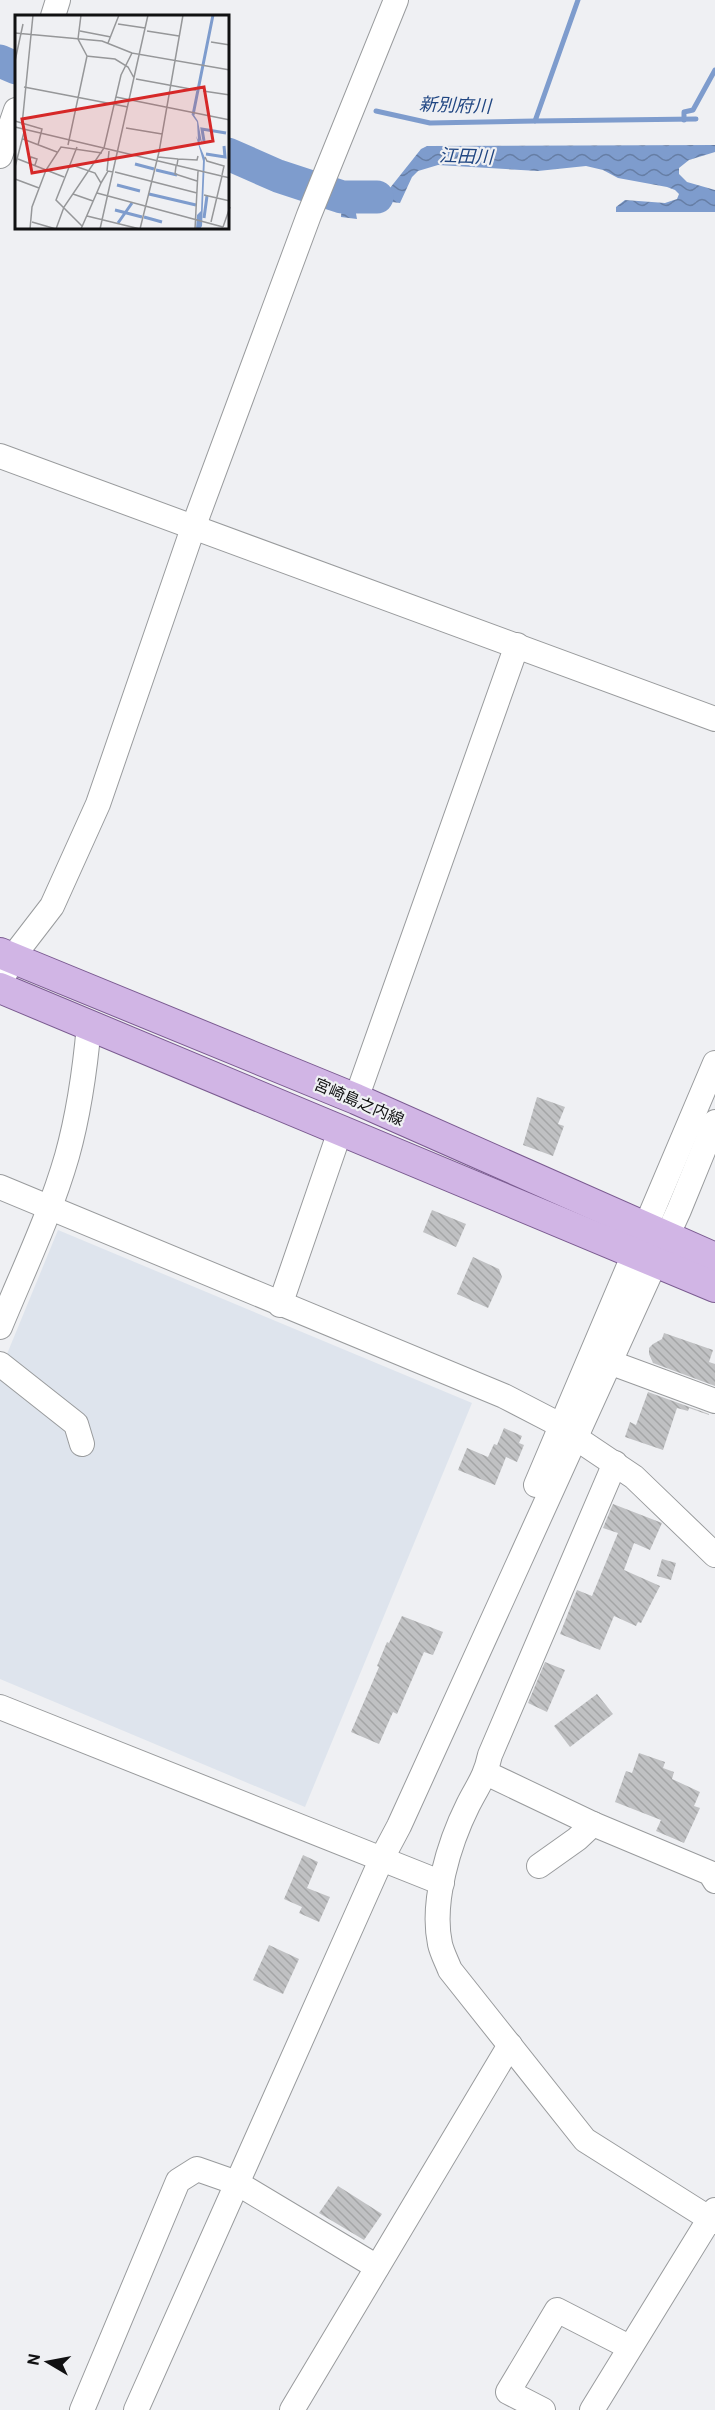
<svg xmlns="http://www.w3.org/2000/svg" width="715" height="2410" font-family="Roboto,'Noto Sans JP',sans-serif">
	<style>
		.built { fill: #dee4ed }
		.water { fill: url(#water-waves) }
		.lines { fill: none; stroke-linecap: round; stroke-linejoin: round }
		.stream { stroke: #7e9ccd; stroke-width: 5 }
		.river { stroke: #7e9ccd; stroke-width: 33 }
		.building { fill: url(#building-back-hatch) }
		.minor-casing { stroke: #999b9d; stroke-width: 26 }
		.major-casing { stroke: #7a5b90; stroke-width: 32 }
		.minor { stroke: #fff; stroke-width: 24 }
		.major { stroke: #d1b5e5; stroke-width: 30 }
		.labels { text-anchor: middle; dominant-baseline: central; stroke-width: 4.5; stroke-linejoin: round; paint-order: stroke }
		.street-label { font-size: 16px; fill: #111112; stroke: #eff0f3 }
		.water-label { font-size: 18px; font-style: italic; fill: #204682; stroke: #eff0f3 }
		.inset-river { fill: none; stroke: #7e9ccd; stroke-width: 3 }
		.inset-road { fill: none; stroke: #969799; stroke-width: 1.5 }
		.view { fill: #d62828; fill-opacity: 0.15; stroke: #d62828; stroke-width: 3 }
		.inset-edge { fill: none; stroke: #111112; stroke-width: 3 }
	</style>
	<defs>
		<pattern id="water-waves" width="16" height="10" patternUnits="userSpaceOnUse" patternTransform="scale(1.5)"><rect width="16" height="10" fill="#7e9ccd"/><path d="M0 5q4-4 8 0t8 0" fill="none" stroke="#667ea5"/></pattern>
		<pattern id="building-back-hatch" width="6" height="6" patternUnits="userSpaceOnUse" patternTransform="scale(1.5)"><rect width="6" height="6" fill="#c0c1c3"/><path d="M-1 5l2 2M0 0l6 6M5-1l2 2" fill="none" stroke="#a4a5a6"/></pattern>
	</defs>
	<rect width="100%" height="100%" fill="#eff0f3"/>
	<path class="built" d="M58 1230 472 1403 305 1807 0 1679V1371Z"/>
	<path class="water" d="M715 145V152L689 160 679 168V174L687 182 715 190V212H616V207L625 200 665 203 677 199 679 194 675 190 667 187 618 178 603 170 586 166 538 171 438 165 418 171 412 177 400 203 366 199 356 201 355 208 357 219 341 217 342 203 331 201 335 190 353 193H386L421 149 427 146Z"/>
	<g class="lines">
		<g class="stream">
			<path d="M578 0 535 121 696 119"/>
			<path d="M376 111 430 123 535 121"/>
			<path d="M684 120V112L693 110 715 70"/>
		</g>
		<g class="river">
			<path d="M0 61 16 68"/>
			<path d="M228 154 278 176 342 197H377"/>
		</g>
	</g>
	<g class="building">
		<path d="M537 1097 565 1107 558 1124 564 1126 553 1156 523 1145Z"/>
		<path d="M432 1210 466 1224 456 1247 423 1232Z"/>
		<path d="M473 1257 499 1269 502 1277 488 1308 457 1294Z"/>
		<path d="M664 1333 713 1350 709 1362 715 1364V1386L653 1363 649 1354V1348L653 1344 662 1339Z"/>
		<path d="M648 1392 709 1414V1415L689 1408 688 1411 677 1408 663 1450 625 1437 630 1422 636 1425Z"/>
		<path d="M504 1428 522 1436 519 1443 524 1445 517 1462 506 1457 495 1485 458 1470 467 1448 488 1457 494 1444 497 1445Z"/>
		<path d="M613 1504 662 1523 650 1550 634 1543 624 1570 660 1586 641 1623 638 1622 636 1626 614 1616 600 1650 560 1634 577 1590 592 1596 618 1533 603 1528Z"/>
		<path d="M662 1559 676 1563 671 1580 657 1576Z"/>
		<path d="M402 1616 443 1632 433 1655 424 1652 397 1714 393 1712 379 1744 351 1732 379 1667 377 1666 387 1642 389 1643Z"/>
		<path d="M545 1662 565 1670 547 1712 528 1703Z"/>
		<path d="M597 1694 613 1714 570 1747 554 1726Z"/>
		<path d="M639 1753 665 1762 663 1768 674 1772 672 1779 700 1792 694 1806 700 1808 684 1843 656 1831 661 1820 615 1802 626 1771 632 1773Z"/>
		<path d="M303 1855 318 1862 307 1888 330 1897 319 1922 299 1913 302 1907 284 1899Z"/>
		<path d="M269 1945 299 1959 283 1994 253 1980Z"/>
		<path d="M338 2186 382 2214 364 2240 319 2213Z"/>
	</g>
	<g class="lines">
		<g class="minor-casing">
			<g id="minor">
				<path d="M53 16 58 0"/>
				<path d="M0 156 16 110"/>
				<path d="M0 456 715 719"/>
				<path d="M0 985 12 958 52 906 98 804 193 528 309 215 396 0"/>
				<path d="M356 1099 517 645"/>
				<path d="M0 1187 504 1396 562 1426 576 1438 634 1477 715 1555"/>
				<path d="M280 1305 340 1131"/>
				<path d="M0 1327C23 1271 50 1215 67 1156 79 1113 85 1070 89 1025"/>
				<path d="M609 1362 715 1401"/>
				<path d="M0 1364 76 1424 82 1444"/>
				<path d="M615 1463 490 1755C485 1778 478 1785 468 1805 449 1843 431 1902 440 1944 442 1953 447 1962 450 1970L585 2140 715 2222"/>
				<path d="M536 1485 715 1063"/>
				<path d="M0 1707 442 1883"/>
				<path d="M486 1773 593 1824 710 1873 715 1881"/>
				<path d="M539 1866 577 1839 593 1824"/>
				<path d="M82 2410 178 2181 197 2169 237 2183 377 2267"/>
				<path d="M136 2410 382 1858 399 1826 679 1210 715 1122"/>
				<path d="M292 2410 510 2045"/>
				<path d="M543 2410 508 2392 557 2310 629 2347"/>
				<path d="M592 2410 715 2210"/>
			</g>
		</g>
		<g class="major-casing">
			<g id="major">
				<path d="M0 953 356 1099 715 1258"/>
				<path d="M0 988 715 1287"/>
			</g>
		</g>
		<use href="#minor" class="minor"/>
		<use href="#major" class="major"/>
	</g>
	<g class="labels">
		<g class="street-label">
			<text transform="translate(359 1102) rotate(23)">宮崎島之内線</text>
		</g>
		<g class="water-label">
			<text transform="translate(455 105) rotate(2)">新別府川</text>
			<text transform="translate(466 156) rotate(2)">江田川</text>
		</g>
	</g>
	<g transform="translate(15 15)">
		<rect width="214" height="214" fill="#eff0f3"/>
		<path d="M177 100H179L183 106 187 128 185 125 184 129 190 143 187 211 185 214H181L182 200 186 196 188 146 181 121 183 125 182 107Z" fill="#7e9ccd"/>
		<path class="inset-river" d="M178 100 198 0M189 126 187 114 211 118M191 139 210 142 209 131M120 149 139 154M141 155 162 160M102 170 125 176M134 179 181 190M100 195 127 202M129 202 147 207M189 203 192 181M103 208 117 188"/>
		<path class="inset-road" d="M103 9 130 13M65 16 96 22M132 16 164 21M0 18 87 26 117 38M196 27 215 30M93 28 104 0M71 41 100 44 113 52 119 63M0 46 8 9M121 64 181 75M9 72 113 92M188 76 215 80M101 82 215 105M0 106 27 114 23 130M7 110 18 0M0 112 215 163M111 113 147 119M8 124 42 137M53 130 72 41 63 24 66 0M62 132 41 185 67 211M143 142 163 144M190 142 192 146 209 151 207 160M3 144 49 162M14 148 16 142 22 144 20 150M57 150 80 158 86 168 66 214M162 150 163 144 182 145 183 141M161 151 160 159 182 166M0 152 9 117M92 156 94 136M100 157 182 178M0 164 24 173M86 168 93 156 98 157M82 178 208 212M58 179 78 186M189 180 215 186M72 201 125 214M17 207 41 214M196 207 207 161M208 212 215 192M15 214 17 192 31 155 46 132 87 138M41 214 49 192 89 133 106 60 117 38 215 55M85 214 133 0M125 214 144 137 168 0M180 214 183 156"/>
		<path class="view" d="M189 72 198 126 17 158 7 104Z"/>
		<rect width="214" height="214" class="inset-edge"/>
	</g>
	<g transform="translate(48 2362) rotate(280)" stroke="#eff0f3" stroke-width="4.5" paint-order="stroke">
	<path d="M0-4.5L10 22L0 15L-10 22Z" fill="#111112"/>
	<text y="-9" font-size="16" font-weight="bold" text-anchor="middle" fill="#111112">N</text>
	</g>
</svg>
